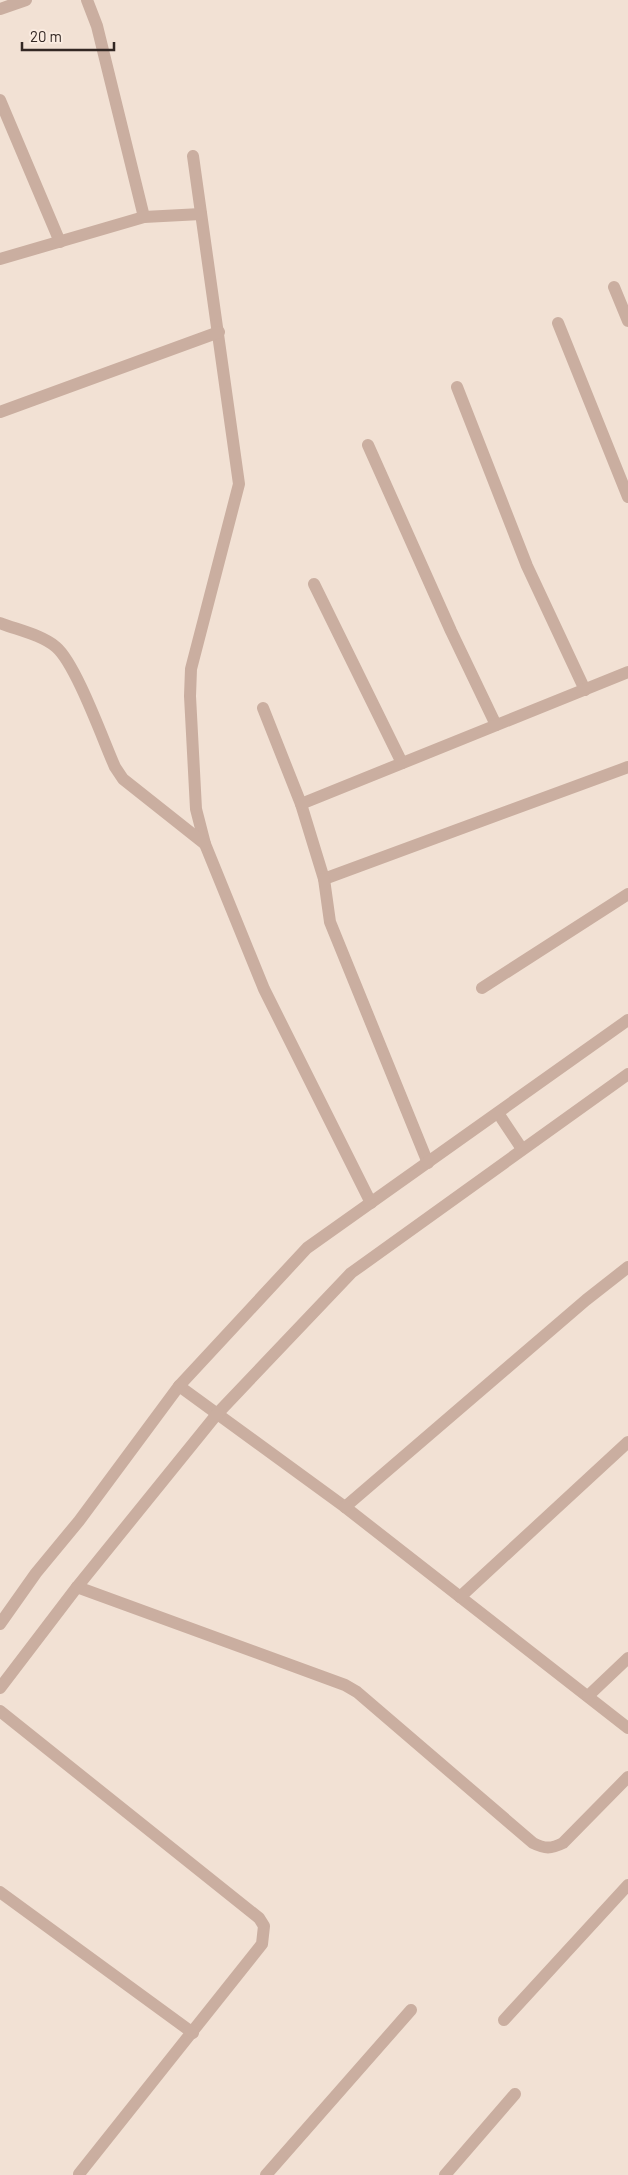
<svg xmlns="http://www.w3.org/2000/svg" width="628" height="2175" font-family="Barlow,sans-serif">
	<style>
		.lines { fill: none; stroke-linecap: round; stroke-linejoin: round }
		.minor { stroke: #caaea0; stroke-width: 12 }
		.tertiary { stroke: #caaea0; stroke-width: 12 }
	</style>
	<rect width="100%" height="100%" fill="#f2e1d4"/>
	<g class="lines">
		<g class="minor">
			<path d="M87 0 97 26 144 217"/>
			<path d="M0 9 26 0"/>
			<path d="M0 100 60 242"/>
			<path d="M193 156 239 484 191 669 190 696 196 809 205 844 264 989 371 1203"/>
			<path d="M0 259 144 217 201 214"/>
			<path d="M614 287 628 321"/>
			<path d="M558 323 628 497"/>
			<path d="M457 387 527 566 585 690"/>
			<path d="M0 412 219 332"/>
			<path d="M368 445 451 631 496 725"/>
			<path d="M314 584 402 763"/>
			<path d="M0 623C18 630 42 635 56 647 76 664 103 740 115 767L123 779 205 844"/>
			<path d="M628 672 301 804 324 879 628 767"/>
			<path d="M263 708 301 804"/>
			<path d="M324 879 330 922 428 1163"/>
			<path d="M482 988 628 894"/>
			<path d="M179 1386 345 1507 628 1728"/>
			<path d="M345 1507 586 1300 628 1267"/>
			<path d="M77 1587 345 1685 357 1692 533 1843C545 1849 551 1849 563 1843L628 1777"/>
			<path d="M460 1597 628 1442"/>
			<path d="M588 1696 628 1658"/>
			<path d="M0 1711 259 1918 264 1926 262 1944 79 2174"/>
			<path d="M0 1892 193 2033"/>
			<path d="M504 2020 628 1885"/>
			<path d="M266 2175 411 2010"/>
			<path d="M445 2175 515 2094"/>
		</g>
		<g class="tertiary">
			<path d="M498 1113 522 1149"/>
			<path d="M0 1624 36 1573 79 1521 179 1386 307 1248 628 1020"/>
			<path d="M0 1688 77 1587 217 1414 351 1273 628 1074"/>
		</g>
	</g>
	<path d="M22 42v8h92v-8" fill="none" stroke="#332723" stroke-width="2.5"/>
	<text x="30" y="42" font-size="15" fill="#332723" stroke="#faebe0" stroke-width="4" paint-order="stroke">20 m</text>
</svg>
